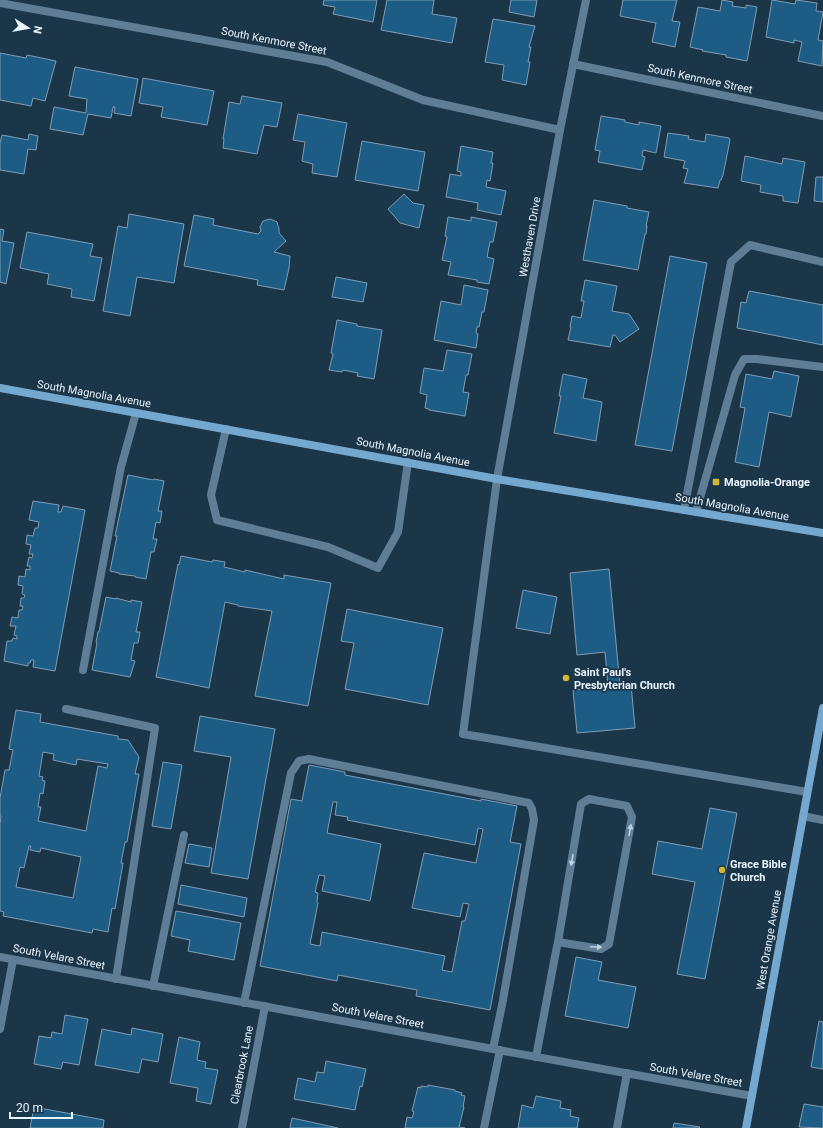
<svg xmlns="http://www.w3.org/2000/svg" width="823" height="1128" font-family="Roboto,sans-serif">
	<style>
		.building { fill: #1d5c85; stroke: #809db4; fill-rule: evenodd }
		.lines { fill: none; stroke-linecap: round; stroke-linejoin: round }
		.lane { stroke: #5f7e96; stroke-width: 8 }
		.street { stroke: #5f7e96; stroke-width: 8 }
		.secondary { stroke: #75a8ce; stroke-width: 8 }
		.oneway { fill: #bfd1df }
		.poi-dot { fill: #d0b836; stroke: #1c3649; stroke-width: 1.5 }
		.labels { text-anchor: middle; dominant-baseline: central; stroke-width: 3.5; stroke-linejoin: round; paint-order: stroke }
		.street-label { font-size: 11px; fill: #e8f4fe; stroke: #1c3649 }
		.poi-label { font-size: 11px; font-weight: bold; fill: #e8f4fe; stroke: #1c3649; text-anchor: start }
	</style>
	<rect width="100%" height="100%" fill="#1c3649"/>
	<g class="building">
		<path d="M324 0H377L373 22 333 14 335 7 323 5Z"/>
		<path d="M387 0H434L432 14 457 18 452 43 381 30Z"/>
		<path d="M511 0H537L534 17 509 12Z"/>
		<path d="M623 0H677L672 21 680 22 675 47 652 42 656 23 620 16Z"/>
		<path d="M722 0 733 2 732 6 746 8V5L757 7 747 61 726 57V55L702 51 703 50 690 47 698 7 720 11Z"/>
		<path d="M772 0 795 4 796 0 817 3 816 11 823 12 818 40 823 41 822 66 798 61 802 42 794 40V43L766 37Z"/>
		<path d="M493 19 535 26 529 47H531L528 62H530L526 85 502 80 504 65 485 62Z"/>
		<path d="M0 53 26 58 27 55 56 61 45 101 33 98 31 106 0 100Z"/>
		<path d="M75 67 138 79 131 116 114 113 115 107H113L111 118 88 114 83 135 50 129 54 107 86 113 87 99 69 96Z"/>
		<path d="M143 78 214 91 207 125 161 117 163 107 139 103Z"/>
		<path d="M242 96 282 103 277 127 264 125 257 154 223 148 224 139H223L229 102 240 104Z"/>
		<path d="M298 114 347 123 337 177 312 173 313 164 302 161 305 142 293 140Z"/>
		<path d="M601 116 625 120V122L639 125V122L661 126 656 153 643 150 642 156 645 157 642 170 598 162 600 151 595 150Z"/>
		<path d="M668 133 689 136 688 139 705 142 706 134 729 138 730 140 723 175 721 180H720L718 188 684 183 688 169 683 168 685 161 664 157Z"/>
		<path d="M29 134 38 136 36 150 28 149 24 174 0 170V143L2 135 28 140Z"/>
		<path d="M362 141 425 152 418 191 355 180Z"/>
		<path d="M461 146 493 152 491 163H493L490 181 487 180 486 187 506 191 501 215 477 210 478 203 446 197 450 174 461 176V172L457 171Z"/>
		<path d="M745 156 782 164 783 158 805 162 798 203 783 201V196L760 192 761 185 741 181Z"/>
		<path d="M816 177H823V202L814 201Z"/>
		<path d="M404 194 413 203 424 205 419 228 400 223 388 209Z"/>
		<path d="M594 200 627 206V208L649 212 646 226H647L646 234H645L638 270 583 260Z"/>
		<path d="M129 214 184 224 174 283 137 277 130 316 103 311 118 226 127 228Z"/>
		<path d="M194 215 214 219 213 225 258 234 261 231 260 227 263 221 270 219 277 222 279 229V233L286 241 274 252 290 256 289 268 284 290 257 285 258 280 184 266Z"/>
		<path d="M448 217 471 221V217L497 222 493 242H490L487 257 494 259 489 284 477 282V280L448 275 451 262 442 260 447 237 445 236Z"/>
		<path d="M0 229 4 230 2 241 14 243 6 284 0 282Z"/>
		<path d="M27 232 93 244 90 256 102 258 94 301 71 297 72 289 47 284 49 274 20 268Z"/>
		<path d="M670 256 707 263 672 451 635 445Z"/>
		<path d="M336 277 367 283 363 302 332 297Z"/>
		<path d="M585 280 617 286 612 311 629 314 639 329 620 342 615 335H613L610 347 568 340 571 327H570L572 316 581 318 584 301H581Z"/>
		<path d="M464 285 488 290 484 312H482L479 327H477L476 333 478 334 476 348 434 340 441 301 461 305Z"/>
		<path d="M749 291 823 305V345L737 328 741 302 746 303Z"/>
		<path d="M337 320 357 324V326L382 330 374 379 357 376 358 373 343 370 342 372 329 370 333 354 331 353Z"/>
		<path d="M447 350 472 354 468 375H466L463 392 469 393 465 416 429 410V409L425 408 427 395 420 393 424 368 443 371Z"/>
		<path d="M774 371 799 376 791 417 769 412 759 467 735 462 745 408 740 407 746 374 772 379Z"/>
		<path d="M563 374 587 379 583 398 602 402 596 441 554 433 561 396H559Z"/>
		<path d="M128 475 153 480 154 479 164 481 158 511H162L160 523 156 522 153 539H157L154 552H151L146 579 135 577V576L119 574V573L110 571 117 536H115Z"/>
		<path d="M33 501 59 505 58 512H61L63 506 85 510 55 671 33 667 34 660H31L30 663H28V666L4 661 7 641H12L13 638 17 639V636L14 635 16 626H10L12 617 18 618 19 610H22L23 606H20L21 598H24L25 595 22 594 23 586 18 585 19 576 25 577 26 569 30 570V566H27L29 557 32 558 33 554H29L31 545 26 544 27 535 33 536 35 528H38L39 522 29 520Z"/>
		<path d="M181 556 212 562 213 560 225 562 224 567 245 572V570L284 579V575L331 583 308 706 255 696 272 611 238 606V605L225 602 209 688 156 677 178 564 179 565Z"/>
		<path d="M609 569 620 685 631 684 635 728 577 733 573 690 608 687 605 652 577 655 570 573Z"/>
		<path d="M523 590 557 597 550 634 516 628Z"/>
		<path d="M106 597 116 599V598L131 602V600L142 602 136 632H140L138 643H134L131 660 135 661 130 677 92 670 97 643 96 642 98 632H99Z"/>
		<path d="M347 609 443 628 428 705 345 689 354 643 341 641Z"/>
		<path d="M16 710 41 714 40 722 118 736V739L128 740 139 757 135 774H139L127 842H125L121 863H123L115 909 112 908 108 932 93 929 92 933 3 916 4 912 0 911V824L1 816H0V798L5 770H9L13 750 9 749ZM43 752 54 754 53 760 76 765 77 759 108 764 107 768 98 766 86 831 38 821 41 807H38L40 793 43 794 45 781 42 780 43 777 39 776ZM29 846H31L30 850 40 852 41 848 81 857 73 898 16 887 20 867 24 868Z"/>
		<path d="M200 716 275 729 248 879 211 873 231 757 194 751Z"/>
		<path d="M163 762 182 765 171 829 152 826Z"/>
		<path d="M309 765 345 772V775L481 801V799L517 806 510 842 521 844 490 1010 416 996 417 990 338 975 337 981 260 966 291 799 302 801ZM333 802H337L335 815 348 817 347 820 475 845 478 828 483 829 476 863 424 853 412 908 460 917 463 903 469 904 465 921H462L452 972 442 970 445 956 322 932 320 946 310 944 318 903 317 902 318 893 315 892 319 875 325 876 322 891 370 901 381 844 327 833Z"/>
		<path d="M710 808 737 813 705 979 677 974 695 882 652 874 658 841 702 849Z"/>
		<path d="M189 844 212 848 209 867 185 863Z"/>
		<path d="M181 885 247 898 244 917 178 904Z"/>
		<path d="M176 911 241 923 234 960 188 951 190 940 171 936Z"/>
		<path d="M576 957 602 962 598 980 636 987 628 1028 565 1016Z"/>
		<path d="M65 1015 88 1019 79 1065 63 1062 61 1069 34 1064 39 1036 51 1038 52 1032 62 1034Z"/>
		<path d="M819 1021 823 1022V1069L811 1067Z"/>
		<path d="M132 1028 163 1034 158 1062 142 1059 139 1073 95 1065 102 1029 131 1035Z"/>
		<path d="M179 1037 200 1042 197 1060 206 1062 205 1068 218 1070 211 1104 196 1101 198 1088 170 1083Z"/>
		<path d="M326 1061 366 1069 362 1087 360 1086 355 1110 294 1099 298 1078 315 1082 317 1072 324 1073Z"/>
		<path d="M428 1085 455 1090V1091L462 1093 461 1095 465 1096 463 1107H464L459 1127 465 1128H405L407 1117 412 1118 414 1112 412 1111 418 1087 421 1088V1086L428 1087Z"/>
		<path d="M536 1096 561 1101 560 1108 571 1110 570 1116 579 1118 577 1128H518L522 1105 533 1108Z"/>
		<path d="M804 1104 823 1107V1128L799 1127Z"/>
		<path d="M34 1107 104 1120 103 1128H30Z"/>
		<path d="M292 1118 338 1128H290Z"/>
		<path d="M674 1123 700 1127 699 1128H673Z"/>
	</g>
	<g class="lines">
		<g class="lane">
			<path d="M226 429 211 495 217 520 328 547 378 568 398 532 408 462"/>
			<path d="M497 479 463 734 807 792"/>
			<path d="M684 510 731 262 750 245 823 262"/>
			<path d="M696 512 735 375 744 359H757L823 367"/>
			<path d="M83 670 121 467 136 413"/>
			<path d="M66 709 155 728 116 979"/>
			<path d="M153 986 184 835"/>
			<path d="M244 1003 291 773 299 761 309 759 529 803 532 809 534 820 503 1000 493 1049"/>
			<path d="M536 1057 556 951 558 942 581 804 589 799 627 806 632 817 609 944 601 949 558 942"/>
			<path d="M484 1128 500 1050"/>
		</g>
		<g class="street">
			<path d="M0 3 327 62 423 100 560 130"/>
			<path d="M573 64 823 116"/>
			<path d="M497 479 560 130 586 0"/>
			<path d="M803 816 823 820"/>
			<path d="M0 957 493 1049 752 1096"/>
			<path d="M0 1029 13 960"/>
			<path d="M242 1128 265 1006"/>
			<path d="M617 1128 627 1073"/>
		</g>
		<g class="secondary">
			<path d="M0 388 497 479 823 533"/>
			<path d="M746 1128 823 708"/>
		</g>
	</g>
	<defs><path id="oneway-solid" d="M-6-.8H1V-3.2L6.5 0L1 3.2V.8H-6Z"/></defs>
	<g class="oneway">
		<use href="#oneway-solid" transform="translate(630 830) rotate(-80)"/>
		<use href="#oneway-solid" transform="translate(572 860) rotate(100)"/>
		<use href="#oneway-solid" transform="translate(596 947) rotate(3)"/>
	</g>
	<g class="poi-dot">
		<rect x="712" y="478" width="8" height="8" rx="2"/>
		<circle cx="566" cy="678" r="4"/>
		<circle cx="722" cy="870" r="4"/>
	</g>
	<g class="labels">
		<g class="street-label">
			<text transform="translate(274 41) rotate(11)">South Kenmore Street</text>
			<text transform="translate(700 79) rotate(12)">South Kenmore Street</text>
			<text transform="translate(530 237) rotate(-80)">Westhaven Drive</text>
			<text transform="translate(94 394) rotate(10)">South Magnolia Avenue</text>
			<text transform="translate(413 452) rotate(11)">South Magnolia Avenue</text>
			<text transform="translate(732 507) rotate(10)">South Magnolia Avenue</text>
			<text transform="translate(769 940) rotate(-80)">West Orange Avenue</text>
			<text transform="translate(59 957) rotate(11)">South Velare Street</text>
			<text transform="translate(378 1016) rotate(11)">South Velare Street</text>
			<text transform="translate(242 1065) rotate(-79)">Clearbrook Lane</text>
			<text transform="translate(696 1075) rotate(10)">South Velare Street</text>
		</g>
		<g class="poi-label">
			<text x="724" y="482">Magnolia-Orange</text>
			<text x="574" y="672">Saint Paul's<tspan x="574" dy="13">Presbyterian Church</tspan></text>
			<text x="730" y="864">Grace Bible<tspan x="730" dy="13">Church</tspan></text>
		</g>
	</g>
	<g transform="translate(28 28) rotate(101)" stroke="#1c3649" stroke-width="3" paint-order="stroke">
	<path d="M0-3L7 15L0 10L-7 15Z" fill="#e8f4fe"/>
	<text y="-6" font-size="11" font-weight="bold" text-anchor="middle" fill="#e8f4fe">N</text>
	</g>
	<path d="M10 1112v6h62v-6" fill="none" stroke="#e8f4fe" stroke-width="2"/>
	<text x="16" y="1112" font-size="12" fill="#e8f4fe" stroke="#1c3649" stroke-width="3" paint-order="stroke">20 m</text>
</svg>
